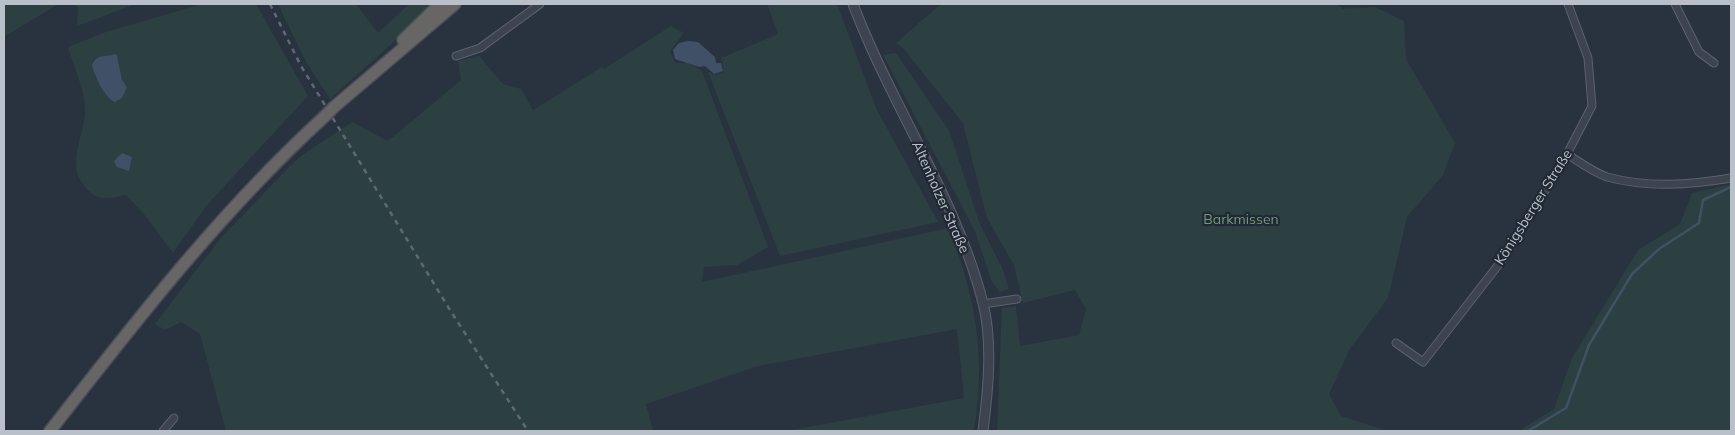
<svg xmlns="http://www.w3.org/2000/svg" width="1735" height="435" font-family="Mulish,sans-serif">
<style>
.green{fill:#2c4041;fill-rule:evenodd}
.water{fill:#405066}
.lines{fill:none;stroke-linecap:round;stroke-linejoin:round}
.stream{stroke:#405066;stroke-width:2.5}
.minor-casing{stroke:#5a626c;stroke-width:9}
.tertiary-casing{stroke:#5a626c;stroke-width:11}
.trunk-casing{stroke:#474f59;stroke-width:14}
.minor{stroke:#3d444f;stroke-width:7}
.tertiary{stroke:#3d444f;stroke-width:9}
.trunk{stroke:#686664;stroke-width:11}
.rail{stroke:#5f6875;stroke-width:2.5;stroke-dasharray:5 5;stroke-linecap:butt}
.trunk-bridge-casing{stroke:#474f59;stroke-width:14;stroke-linecap:butt}
.trunk-bridge{stroke:#686664;stroke-width:11}
.labels{text-anchor:middle;stroke-width:4.5;stroke-linejoin:round;paint-order:stroke}
.street-label{font-size:14px;fill:#b9c0c9;stroke:#212934}
.park-label{font-size:14px;fill:#73987b;stroke:#212934}
</style>
<rect width="100%" height="100%" fill="#29323f"/>
<g class="green">
<polygon points="4,4 58,4 4,37"/>
<polygon points="74,4 136,4 77,26 78,8"/>
<path d="M202,4H256L308,96L207,205L173,253L143,213L126,195C109,199 97,202 85,187C66,164 83,139 85,114C87,95 73,65 68,47L106,32ZM114,54L117,55L122,80L127,87L105,90L94,75L109,56Z"/>
<polygon points="278,4 356,4 378,33 409,4 433,4 388,47 330,99 306,62"/>
<polygon points="767,4 837,4 876,108 938,222 780,256 708,72 715,75 724,73 721,58 778,34"/>
<polygon points="941,4 1337,4 1343,9 1375,7 1404,21 1406,59 1455,143 1443,175 1407,217 1388,298 1350,349 1329,394 1341,416 1388,431 997,431 1002,308 1016,306 1020,346 1079,335 1086,309 1075,290 1023,303 1014,265 987,218 963,123 903,48 896,43"/>
<path d="M671,26L684,33L670,51L675,63H688L702,71L768,247L737,265L704,267L702,282L949,228C976,300 986,354 974,431H787L964,398L957,329L758,366L646,404L653,431H226L200,334L181,322L165,330L155,324L220,239L290,166L302,155L352,122L388,141L461,80L458,61L479,56L503,84L521,89L533,110L602,67L604,69Z"/>
<polygon points="896,53 949,131 979,222 1003,270 1009,289 1000,292 992,282 975,231 883,55"/>
<polygon points="1731,184 1731,431 1519,431 1554,409 1572,358 1638,250 1680,224 1692,193"/>
</g>
<g class="water">
<polygon points="688,41 698,42 715,57 716,63 721,63 723,71 714,74 705,66 699,67 675,59 673,50 679,43"/>
<path d="M114,54L117,55L122,80L127,87L122,98L115,102C104,97 95,77 92,65C98,53 104,58 114,54Z"/>
<polygon points="122,153 132,157 129,171 117,167 114,161"/>
</g>
<g class="lines">
<polyline class="stream" points="1528,431 1566,408 1589,345 1632,274 1659,249 1699,223 1703,200 1731,187"/>
<g class="minor-casing">
<g id="minor">
<polyline points="1675,4 1699,52 1714,63"/>
<polyline points="456,56 480,48 540,4"/>
<path d="M1567,154C1579,162 1593,172 1607,177C1648,188 1690,185 1731,178"/>
<polyline points="983,304 1017,299"/>
<polyline points="1396,343 1423,362 1506,255 1567,154 1592,106 1588,58 1568,4"/>
<polyline points="163,431 174,418"/>
</g>
</g>
<g class="tertiary-casing">
<path id="tertiary" d="M853,4C891,105 956,197 983,303C993,343 988,391 983,431"/>
</g>
<g class="trunk-casing">
<g id="trunk">
<polyline points="403,40 440,4"/>
<polyline points="334,107 455,4"/>
<path d="M50,431C135,322 221,211 324,117"/>
</g>
</g>
<use href="#minor" class="minor"/>
<use href="#tertiary" class="tertiary"/>
<use href="#trunk" class="trunk"/>
<polyline class="rail" points="270,4 301,66 450,310 528,431"/>
<g class="trunk-bridge-casing">
<polyline id="trunk-bridge" points="324,117 334,107"/>
</g>
<use href="#trunk-bridge" class="trunk-bridge"/>
</g>
<g class="labels">
<g class="street-label">
<text transform="translate(941 197) rotate(66)" y="5">Altenholzer Straße</text>
<text transform="translate(1533 207) rotate(-58)" y="5">Königsberger Straße</text>
</g>
<g class="park-label">
<text x="1241" y="224">Barkmissen</text>
</g>
</g>
<rect width="1735" height="435" fill="none" stroke="#b9c0c9" stroke-width="10"/>
</svg>
